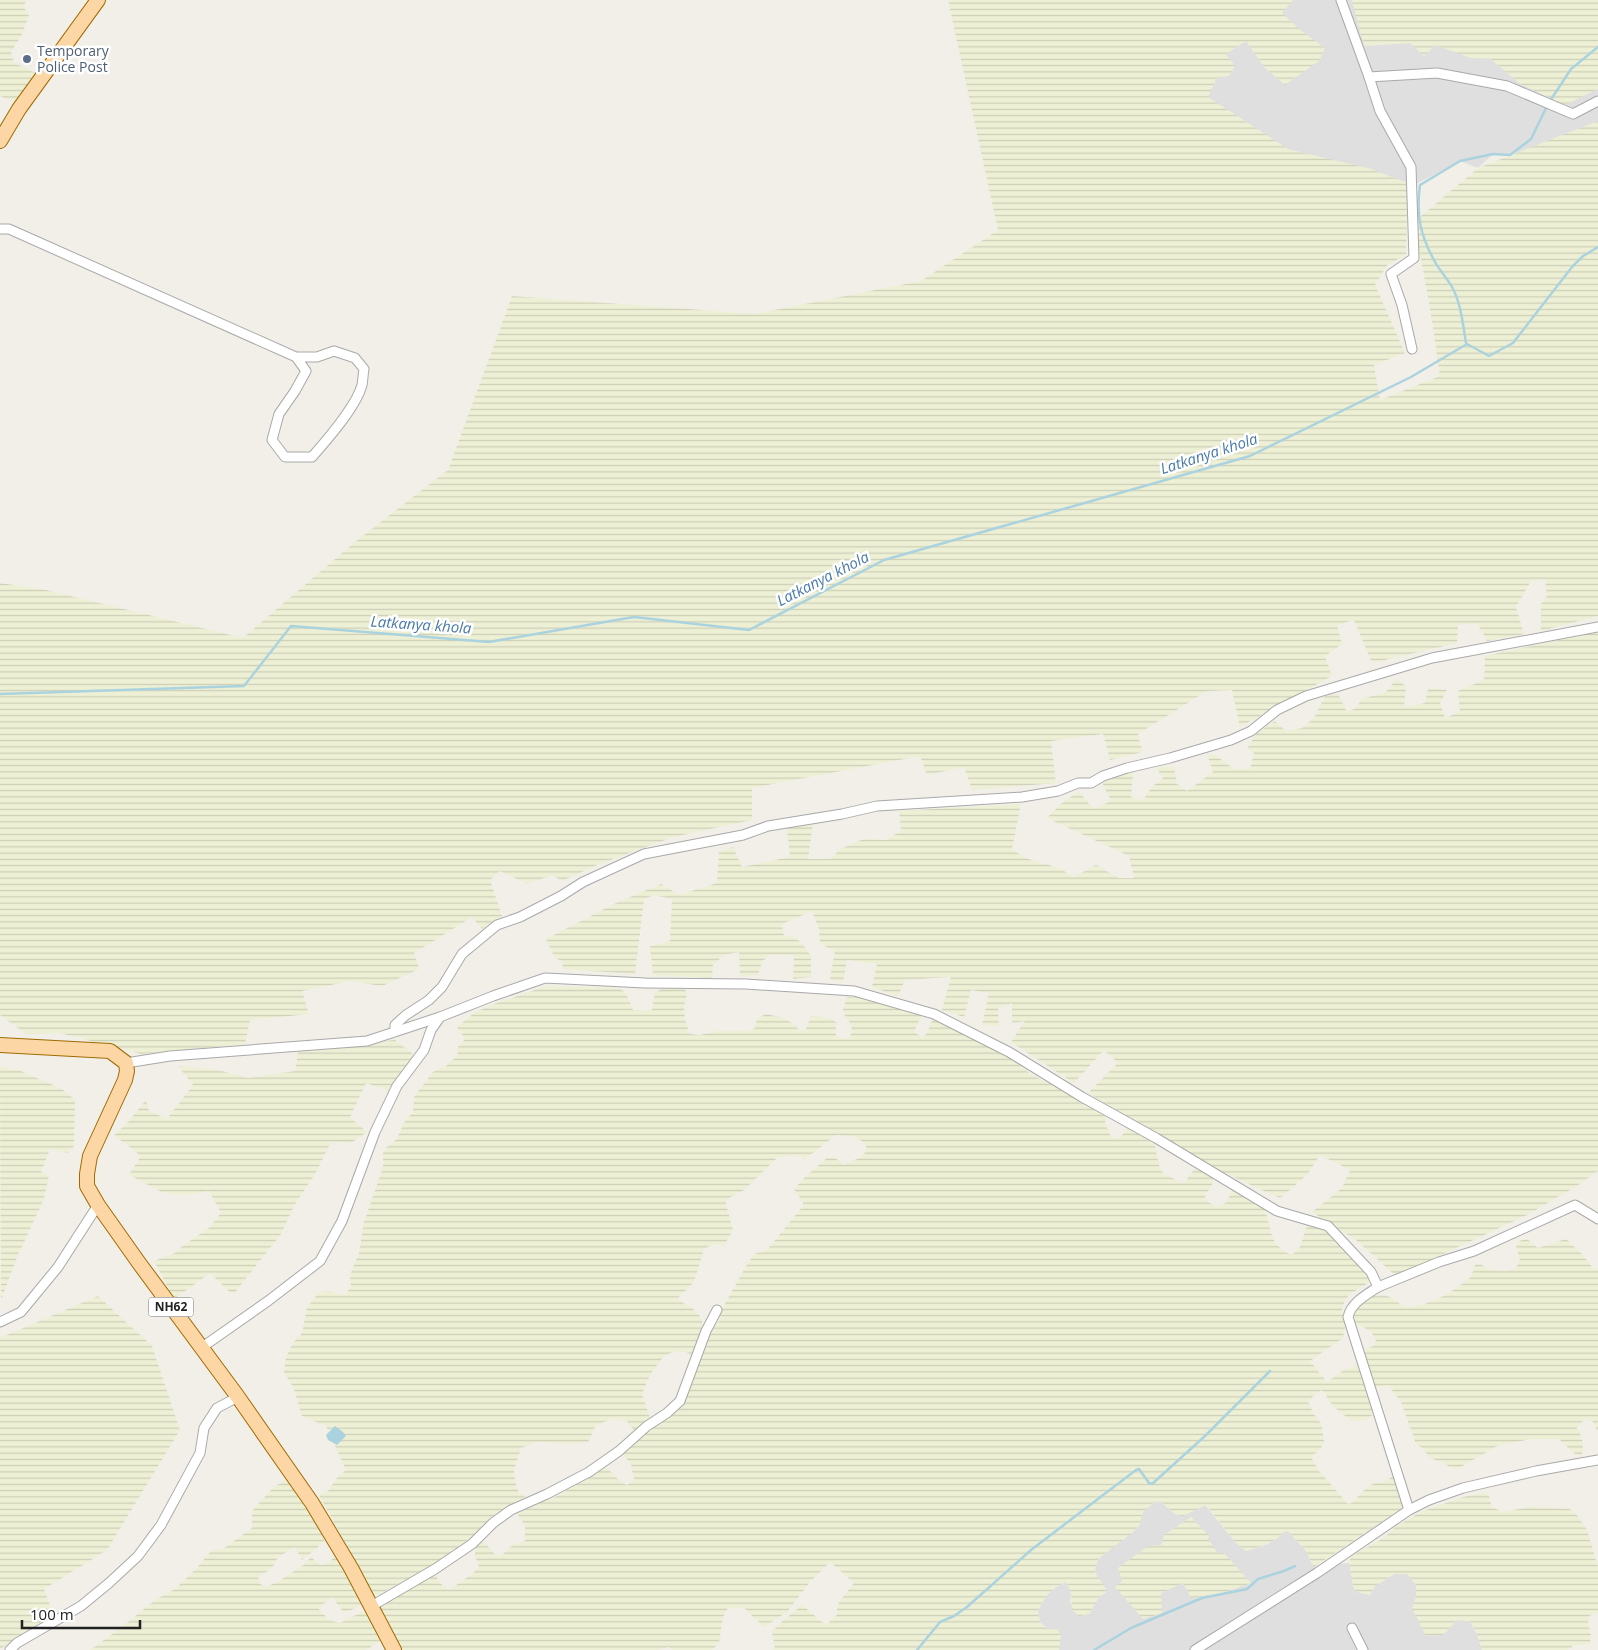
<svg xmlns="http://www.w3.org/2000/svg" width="1598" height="1650" font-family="'Open Sans',sans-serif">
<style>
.residential{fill:#e0dfdf}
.farmland{fill:url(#farmland-rules)}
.water{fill:#aad3df}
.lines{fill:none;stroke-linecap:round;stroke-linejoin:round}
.stream{stroke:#aad3df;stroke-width:2.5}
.street-casing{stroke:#a9a9a9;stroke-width:11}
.primary-casing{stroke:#a06b00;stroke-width:16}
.street{stroke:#fff;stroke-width:9}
.primary{stroke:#fcd6a4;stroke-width:14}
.service-dot{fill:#5c6f8a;stroke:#fff;stroke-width:2}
.labels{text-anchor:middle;stroke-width:5;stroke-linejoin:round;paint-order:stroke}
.shield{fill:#fff;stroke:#646464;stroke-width:1}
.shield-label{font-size:12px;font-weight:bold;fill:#222}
.service-label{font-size:14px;fill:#4e5e75;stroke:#fff;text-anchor:start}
.water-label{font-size:15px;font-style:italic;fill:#4a7aab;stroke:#fff}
</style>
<defs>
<pattern id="farmland-rules" width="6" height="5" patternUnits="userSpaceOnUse" patternTransform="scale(1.25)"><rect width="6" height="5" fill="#eef0d5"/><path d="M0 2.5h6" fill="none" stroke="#ccceb7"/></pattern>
</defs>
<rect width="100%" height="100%" fill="#f2efe9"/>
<g class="residential">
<polygon points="1125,0 1438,0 1598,45 1598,127 1510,155 1493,154 1478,168 1460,161 1401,192 1190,124"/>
<polygon points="1156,1501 1161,1502 1176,1515 1182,1516 1205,1505 1236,1543 1246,1551 1268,1544 1279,1537 1284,1531 1288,1531 1306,1551 1313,1566 1349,1563 1354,1589 1375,1586 1394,1574 1407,1573 1416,1584 1416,1597 1443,1635 1457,1620 1470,1621 1477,1634 1482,1650 1059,1650 1053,1630 1049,1630 1040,1622 1038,1611 1040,1606 1048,1594 1056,1587 1065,1582 1068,1585 1071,1593 1070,1603 1089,1614 1099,1597 1095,1569 1098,1559 1139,1526 1142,1512"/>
</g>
<g class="farmland">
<polygon points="0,0 27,0 23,6 29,16 21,36 11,52 14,63 36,73 24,94 15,102 0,96"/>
<polygon points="948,0 1293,0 1282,13 1300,30 1325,48 1319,61 1285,85 1264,67 1246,41 1226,54 1235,66 1229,76 1217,77 1208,97 1288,149 1371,169 1408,183 1406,255 1388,264 1375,285 1405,353 1374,365 1380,400 1440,376 1430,308 1414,222 1478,168 1598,121 1598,616 1541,631 1541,604 1547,596 1545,579 1531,581 1516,607 1524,634 1487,641 1477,623 1458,625 1457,643 1372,663 1354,620 1337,625 1342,644 1325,656 1332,676 1240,727 1232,690 1207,691 1138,734 1142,752 1110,760 1103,734 1051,741 1056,783 972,790 964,767 927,775 920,756 752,788 752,820 673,837 597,865 562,881 552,875 527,884 500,871 490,880 502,916 482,929 472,917 414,953 419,969 382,986 350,981 302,991 309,1014 250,1020 245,1044 141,1054 60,1033 26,1034 0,1015 0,583 46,590 243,638 355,542 448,470 512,296 755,314 921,281 998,230"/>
<polygon points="1352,0 1598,0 1598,89 1565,105 1520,84 1491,59 1471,58 1435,45 1424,56 1410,43 1364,46"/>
<polygon points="1598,630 1598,1171 1580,1184 1527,1215 1396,1276 1356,1240 1312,1212 1342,1188 1350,1170 1320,1155 1307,1175 1280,1198 1216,1169 1088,1093 1118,1063 1104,1050 1074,1083 1011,1042 1025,1021 1012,1023 1012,1003 998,1008 999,1026 982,1025 989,993 971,990 964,1017 942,1010 951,977 905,980 898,996 872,987 877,964 847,960 843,982 830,979 835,951 820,944 819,929 812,911 782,924 784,936 794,937 802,943 811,956 811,977 793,979 794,955 769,955 762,962 758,975 740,976 739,952 724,955 713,965 712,978 653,975 650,946 670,941 672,899 654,895 644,899 635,974 563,969 562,961 555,958 546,939 614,904 661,884 679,895 717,883 719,852 733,847 742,867 790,857 787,828 813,823 808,859 831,859 840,849 864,839 886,840 901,831 899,811 1021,804 1012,849 1025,858 1059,868 1074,877 1096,865 1119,878 1134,878 1129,856 1047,818 1061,804 1079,791 1093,809 1111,801 1102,782 1113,775 1133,772 1131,797 1143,800 1152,787 1163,778 1156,767 1174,767 1177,784 1187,791 1213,772 1207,754 1215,755 1234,769 1250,769 1254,753 1247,749 1256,734 1275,721 1286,731 1302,728 1314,718 1325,696 1338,694 1347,712 1356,708 1362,699 1386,692 1396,679 1406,686 1404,707 1425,703 1428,688 1447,690 1440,703 1445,718 1460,712 1458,691 1484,680 1485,656 1568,638"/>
<polygon points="546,986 619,988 626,993 633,1010 648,1011 652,1010 653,1001 655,993 663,988 683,987 686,991 687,995 684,1006 685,1020 690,1034 699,1035 711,1033 714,1031 750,1031 755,1028 757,1019 766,1014 784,1018 795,1025 799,1030 805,1031 811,1016 822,1017 831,1019 837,1023 835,1033 838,1037 847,1039 850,1038 852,1025 845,1017 843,1009 847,997 861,997 922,1014 914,1032 922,1037 924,1037 928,1031 933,1016 1008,1056 1032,1075 1061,1089 1106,1117 1105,1123 1108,1130 1110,1135 1115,1138 1120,1138 1129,1126 1151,1140 1156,1148 1156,1152 1160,1169 1165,1175 1175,1179 1180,1183 1185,1182 1195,1168 1204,1170 1213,1177 1213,1183 1206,1194 1205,1199 1208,1202 1217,1207 1220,1206 1227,1202 1233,1188 1265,1209 1272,1236 1275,1243 1285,1252 1292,1255 1300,1247 1308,1223 1325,1229 1355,1258 1371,1279 1368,1283 1350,1294 1344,1302 1342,1310 1345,1327 1343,1338 1310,1361 1327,1382 1344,1370 1357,1366 1360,1370 1374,1413 1368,1419 1359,1421 1350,1420 1333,1406 1323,1391 1321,1390 1308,1401 1313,1413 1321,1423 1324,1441 1321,1449 1311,1457 1319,1471 1348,1504 1353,1502 1362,1492 1374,1483 1386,1481 1393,1476 1396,1480 1404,1507 1317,1565 1313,1566 1306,1551 1288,1531 1284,1532 1279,1537 1268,1544 1246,1551 1236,1543 1206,1505 1183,1516 1176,1515 1161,1502 1156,1501 1143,1512 1139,1526 1133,1532 1098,1559 1095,1569 1096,1574 1106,1589 1106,1593 1099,1597 1089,1614 1079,1616 1072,1610 1071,1593 1068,1585 1065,1582 1056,1587 1048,1594 1040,1606 1038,1611 1040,1622 1049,1630 1056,1628 1061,1635 1059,1650 772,1650 775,1648 772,1632 778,1625 802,1605 826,1625 838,1614 837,1608 839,1602 854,1583 830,1562 810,1582 787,1612 764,1627 743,1607 728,1608 723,1617 719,1643 712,1650 673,1650 668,1647 659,1650 402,1650 379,1605 428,1576 435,1575 442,1585 449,1590 455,1586 473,1573 479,1567 475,1556 475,1547 482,1542 487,1545 496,1556 502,1555 513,1545 525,1541 525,1526 517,1513 559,1495 601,1469 606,1467 620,1481 627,1485 634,1480 631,1464 622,1453 652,1426 675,1412 685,1399 713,1328 719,1321 722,1309 749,1261 756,1253 766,1251 803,1206 803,1202 794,1189 806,1176 827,1158 834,1157 844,1165 861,1157 867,1150 865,1143 855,1137 836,1135 805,1159 794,1155 778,1157 744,1190 725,1200 733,1230 724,1246 714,1244 704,1249 694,1282 677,1299 693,1309 700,1316 703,1324 699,1339 691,1355 686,1352 675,1351 664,1356 651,1373 642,1394 650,1418 634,1431 627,1421 612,1419 596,1425 588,1442 573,1444 536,1442 521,1448 514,1470 515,1480 519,1494 526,1496 491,1517 478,1532 438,1562 378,1595 372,1592 319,1495 328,1491 336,1479 346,1470 326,1426 302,1416 294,1389 284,1372 286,1357 293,1343 302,1333 307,1308 319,1292 328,1291 345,1295 351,1287 350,1275 359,1253 364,1222 383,1167 383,1153 386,1148 396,1140 406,1119 413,1113 414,1097 433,1072 439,1068 445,1067 457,1056 458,1047 465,1039 457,1027 474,1013 494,1004"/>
<polygon points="395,1040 414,1055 390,1091 366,1083 350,1117 367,1132 351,1143 331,1142 315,1174 295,1204 281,1234 233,1295 210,1273 174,1299 154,1261 175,1253 181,1247 209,1228 221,1213 209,1191 186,1195 164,1193 129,1175 141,1156 114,1135 129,1121 146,1100 149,1111 167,1119 193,1085 178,1066 214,1069 248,1078 295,1071 298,1052"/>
<polygon points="0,1067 21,1071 62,1089 75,1100 74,1146 68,1153 50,1149 41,1172 49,1175 44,1199 18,1255 1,1300"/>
<polygon points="1527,1239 1538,1248 1566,1239 1582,1254 1592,1267 1598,1269 1598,1434 1594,1423 1592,1421 1585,1419 1576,1428 1579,1430 1582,1439 1583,1449 1582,1455 1576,1455 1559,1439 1531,1439 1499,1445 1459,1468 1453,1469 1442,1462 1430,1458 1422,1448 1416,1444 1401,1402 1388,1385 1373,1388 1362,1351 1373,1346 1376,1340 1371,1332 1353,1321 1354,1311 1360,1304 1374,1296 1384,1295 1390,1297 1403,1306 1409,1307 1422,1305 1444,1296 1458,1287 1471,1277 1475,1265 1480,1264 1488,1269 1505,1271 1515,1269 1520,1261 1516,1246 1519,1241"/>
<polygon points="98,1296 152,1346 180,1430 107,1550 44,1589 55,1619 0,1649 0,1338"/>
<polygon points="289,1477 327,1537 317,1548 302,1560 295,1547 278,1557 274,1565 268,1571 258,1576 260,1584 266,1587 277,1582 305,1564 311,1557 320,1565 329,1563 338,1552 363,1602 360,1606 344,1613 333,1598 331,1598 318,1608 329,1620 340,1623 364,1611 371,1616 373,1627 377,1630 380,1641 366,1650 90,1650 122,1627 155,1600 175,1589 195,1570 211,1551 224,1548 252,1528 252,1511 272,1489"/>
<polygon points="1488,1492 1492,1507 1503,1512 1530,1507 1570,1509 1578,1516 1587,1530 1598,1567 1598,1612 1589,1616 1588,1622 1591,1635 1590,1643 1582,1645 1574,1645 1568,1650 1482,1650 1477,1634 1470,1621 1457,1620 1443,1635 1426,1636 1412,1608 1416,1597 1416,1584 1407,1574 1394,1574 1375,1586 1370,1595 1357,1592 1354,1589 1349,1563 1351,1556 1384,1538 1396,1526 1423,1511 1463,1497"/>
<polygon points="1191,1517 1209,1536 1208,1539 1217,1552 1225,1554 1251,1583 1222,1593 1191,1598 1183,1583 1161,1593 1162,1613 1143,1619 1115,1587 1122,1581 1118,1568 1148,1546 1161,1545 1164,1535"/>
</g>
<polygon class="water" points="335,1426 343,1432 346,1436 337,1445 328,1440 326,1435"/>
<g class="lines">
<g class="stream">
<polyline points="1550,101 1571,69 1598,47"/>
<path d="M1466,343C1463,325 1461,303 1452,287C1447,278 1440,271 1435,262C1420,235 1416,215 1420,185L1460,161L1493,154L1510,155L1531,139L1547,106"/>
<polyline points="0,694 244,686 291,626 489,642 634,617 749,630 884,560 1250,456 1411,377 1467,344 1489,356 1513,343 1572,267 1583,256 1598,247"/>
<polyline points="917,1650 940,1622 954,1616 967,1607 1031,1550 1136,1470 1139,1469 1149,1483 1152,1484 1205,1436 1270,1371"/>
<polyline points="1094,1650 1131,1628 1202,1598 1247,1589 1258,1579 1284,1571 1295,1566"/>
</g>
<g class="street-casing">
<g id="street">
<polyline points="1341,0 1369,77 1380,111 1411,167 1414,258 1391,274 1402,305 1412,349"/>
<polyline points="1369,77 1437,73 1507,86 1573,114 1598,101"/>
<path d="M0,229H9L296,357H317L334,351L355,358L364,369C363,374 363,380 362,385C356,407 327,440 312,457H285L272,440L279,414L295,391L306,371L296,357"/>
<polyline points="395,1031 395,1025 406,1015 429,1000 442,987 462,954 497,925 520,917 561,896 583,882 644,854 743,835 768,826 842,814 877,806 1022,797 1058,791 1078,783 1091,783 1103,776 1127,768 1170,758 1231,740 1251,731 1277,710 1306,696 1432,658 1598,627"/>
<polyline points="126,1063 170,1056 367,1041 440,1017 493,996 545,978 645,983 746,984 854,991 934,1014 1009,1052 1082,1097 1156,1138 1277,1211 1328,1226 1371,1272 1378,1287 1439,1262 1474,1251 1575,1205 1598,1219"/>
<path d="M1378,1287C1366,1295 1351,1303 1348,1317L1409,1510"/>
<polyline points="0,1322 21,1312 58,1267 98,1205"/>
<polyline points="201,1348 268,1301 320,1261 342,1221 375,1132 397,1086 424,1050 431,1030 440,1017"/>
<polyline points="370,1607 435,1569 472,1544 493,1523 511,1510 547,1494 589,1472 619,1451 647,1426 667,1413 680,1401 706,1331 717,1310"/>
<polyline points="1352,1628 1363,1650"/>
<polyline points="10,1650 17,1643 81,1606 109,1583 138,1556 161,1525 200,1453 204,1428 217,1408 238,1397"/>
<polyline points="1195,1650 1317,1573 1409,1510 1429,1500 1463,1488 1536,1471 1598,1460"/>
</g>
</g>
<g class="primary-casing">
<g id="primary">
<polyline points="0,141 19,109 98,0"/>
<polyline points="0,1045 110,1051 126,1063 127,1071 125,1080 90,1156 87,1174 87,1186 98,1205 139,1263 238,1397 312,1503 351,1568 394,1650"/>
</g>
</g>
<use href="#street" class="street"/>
<use href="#primary" class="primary"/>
</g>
<circle class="service-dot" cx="27" cy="59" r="5"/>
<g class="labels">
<rect class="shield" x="148.5" y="1297.5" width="45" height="19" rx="4"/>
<g class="shield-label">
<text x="171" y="1311">NH62</text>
</g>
<g class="service-label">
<text x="37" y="56">Temporary<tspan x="37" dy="16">Police Post</tspan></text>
</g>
<g class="water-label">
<text transform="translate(1209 454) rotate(-18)" y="5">Latkanya khola</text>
<text transform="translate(823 579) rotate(-27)" y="5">Latkanya khola</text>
<text transform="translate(421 625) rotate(4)" y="5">Latkanya khola</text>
</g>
</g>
<path d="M22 1620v8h118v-8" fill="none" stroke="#222222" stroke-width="2.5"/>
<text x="30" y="1620" font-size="15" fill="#222222" stroke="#ffffff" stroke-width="4" paint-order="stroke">100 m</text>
</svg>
